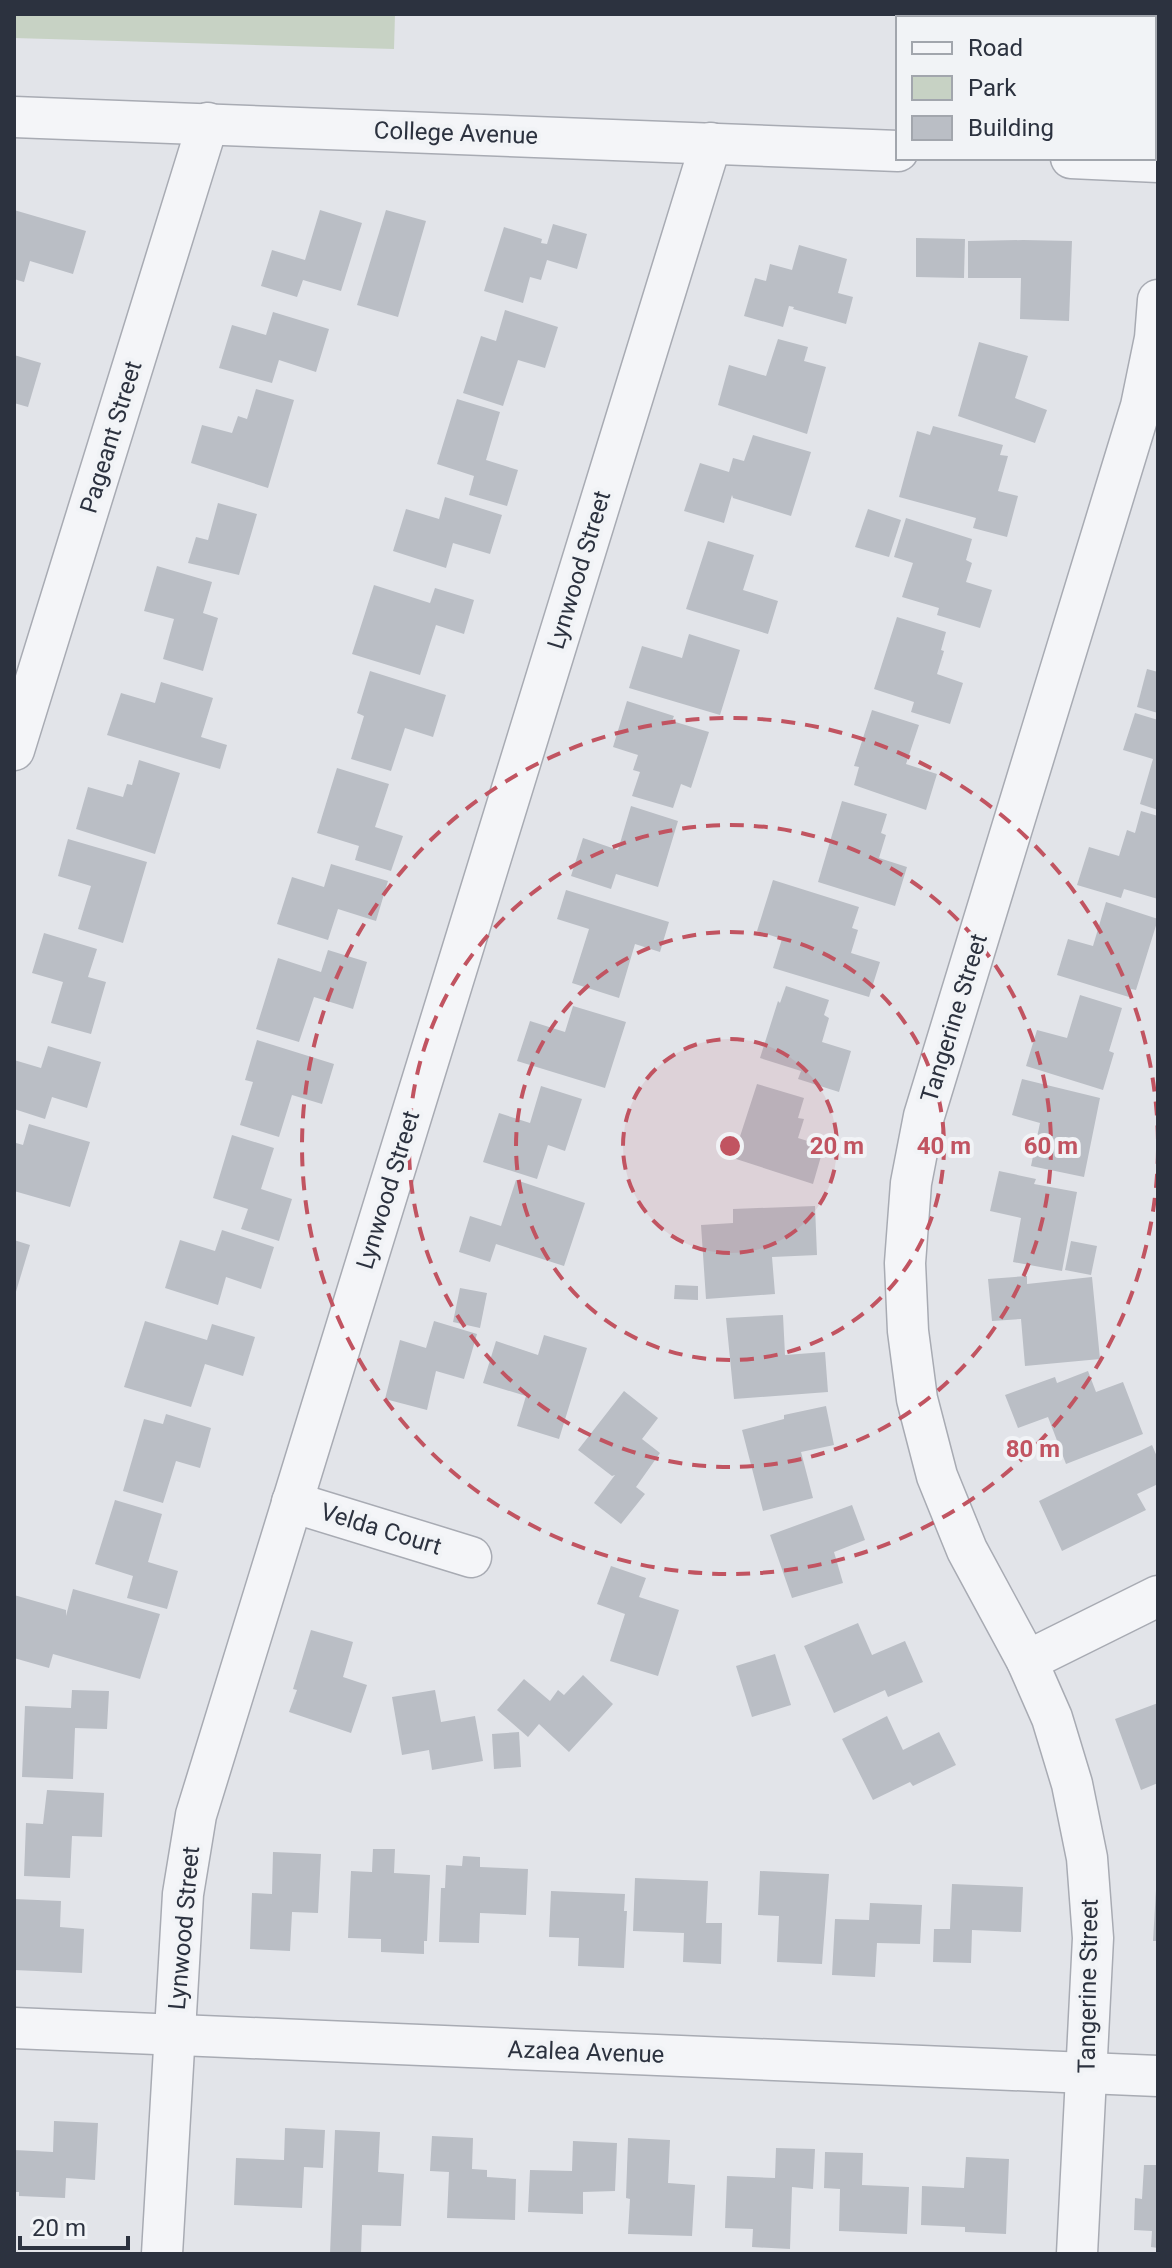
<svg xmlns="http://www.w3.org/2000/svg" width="1172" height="2268" font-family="Roboto,sans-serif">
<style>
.green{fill:#c7d2c4}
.building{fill:#babec5}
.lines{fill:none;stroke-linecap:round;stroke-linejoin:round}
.minor-casing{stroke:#a8abb3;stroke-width:43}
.minor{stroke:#f4f5f8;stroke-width:40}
.ring{fill:none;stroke:#c15461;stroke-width:4;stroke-dasharray:14 10}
.labels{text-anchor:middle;stroke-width:8;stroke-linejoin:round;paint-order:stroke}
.street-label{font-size:24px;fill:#2c323f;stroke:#f1f3f6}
.centre{fill:#c15461;stroke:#f1f3f6;stroke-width:4}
.ring-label{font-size:24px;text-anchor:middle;font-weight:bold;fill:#c15461;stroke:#f1f3f6;stroke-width:8;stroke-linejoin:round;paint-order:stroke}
</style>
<rect width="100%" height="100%" fill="#e2e4e9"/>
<polygon class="green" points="14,14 395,14 394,49 14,38"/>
<g class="building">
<polygon points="1047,14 1139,14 1146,15 1146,18 1047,18"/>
<polygon points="14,210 86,231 73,274 30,261 24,282 14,279"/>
<polygon points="320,210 362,223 341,291 303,280 297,297 261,286 272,250 305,260"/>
<polygon points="386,210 426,221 398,317 357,305"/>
<polygon points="553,224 587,234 577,269 547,260 541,280 530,277 523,303 484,291 504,227 542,239 541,243 547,244"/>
<polygon points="916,238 965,239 964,278 916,277"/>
<polygon points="1023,240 1072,241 1069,321 1020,319 1021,278 968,278 968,241"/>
<polygon points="799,245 847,259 838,293 853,297 846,324 793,309 794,307 789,306 783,327 744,316 755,278 766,281 770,264 792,270"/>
<polygon points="505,310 558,327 545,368 518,360 503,406 463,393 481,336 496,341"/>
<polygon points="273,312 329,329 316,372 279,360 272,383 219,368 232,325 266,335"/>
<polygon points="778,339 808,347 804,361 826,367 807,434 718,405 729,365 766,376"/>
<polygon points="979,342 1028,356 1015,398 1047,410 1035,443 958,416"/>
<polygon points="14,355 41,363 28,407 14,403"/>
<polygon points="256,389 294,400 268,488 191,463 202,425 232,433 238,416 247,419"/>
<polygon points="457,399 500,412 486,460 518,470 507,506 469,495 474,476 437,464"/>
<polygon points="933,426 1003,445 1000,455 1008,456 998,491 1018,496 1007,537 973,528 976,518 899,497 917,431 930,435"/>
<polygon points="753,435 811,452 791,516 733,498 732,495 724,523 684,511 700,463 729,472 733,458 744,461"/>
<polygon points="445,497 502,515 490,554 453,543 446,568 393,551 406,509 439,519"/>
<polygon points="218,503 257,514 239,575 188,563 196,537 208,540"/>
<polygon points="868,509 901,520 889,557 855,547"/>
<polygon points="906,518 972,539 966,560 972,563 966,582 992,590 980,628 937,615 939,608 902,597 913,563 894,557"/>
<polygon points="708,541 754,555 743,590 778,601 768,634 686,609"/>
<polygon points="157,566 212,582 203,613 218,618 203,671 163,659 174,619 144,611"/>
<polygon points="374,585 430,603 435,588 474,600 464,634 436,625 420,675 352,654"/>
<polygon points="897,617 946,632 941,650 944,651 937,674 963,683 950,724 911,712 914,702 874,689"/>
<polygon points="689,634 740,650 720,715 629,688 642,646 682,658"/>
<polygon points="1147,669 1158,672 1158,713 1137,707"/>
<polygon points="370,671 446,695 433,737 405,728 391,771 351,759 364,716 357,713"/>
<polygon points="161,682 213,698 201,737 227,745 220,769 107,735 121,693 155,703"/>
<polygon points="627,701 674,716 672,721 709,732 691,788 681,784 673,808 632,796 640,772 633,770 638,755 613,747"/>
<polygon points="872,710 919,725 906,764 937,774 926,810 854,785 859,767 854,766"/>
<polygon points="1135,713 1158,720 1158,810 1140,804 1153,759 1123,750"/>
<polygon points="139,760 180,773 155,854 76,829 88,787 123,797 127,784 132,785"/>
<polygon points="337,768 389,784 375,827 403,836 391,871 355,860 359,846 317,833"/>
<polygon points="842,801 887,814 881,833 886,835 879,858 907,867 895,906 818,882"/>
<polygon points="631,806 678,821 658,887 616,874 611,889 571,876 583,838 618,850"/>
<polygon points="1141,811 1158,816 1158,899 1124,889 1121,898 1077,885 1089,847 1119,856 1127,830 1135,833"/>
<polygon points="68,839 147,862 123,943 78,929 91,886 58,876"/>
<polygon points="331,864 388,881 376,921 338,909 328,940 277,924 292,877 324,887"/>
<polygon points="773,880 859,907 852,928 858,930 851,953 880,962 869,997 773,968 782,939 757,931"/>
<polygon points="566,890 669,922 660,952 635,944 619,998 572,983 589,929 557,919"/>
<polygon points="1106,902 1158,919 1136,990 1131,989 1129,997 1057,975 1068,939 1093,946"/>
<polygon points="44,933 97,949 88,977 106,982 91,1034 51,1023 63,982 32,973"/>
<polygon points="328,950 367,962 353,1009 314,997 299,1042 256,1029 278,958 321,972"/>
<polygon points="786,986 829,1000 824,1015 829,1018 822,1042 851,1051 839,1092 798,1079 801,1071 760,1058 778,1001 780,1003"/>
<polygon points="1080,995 1122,1008 1109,1051 1114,1053 1103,1090 1026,1066 1037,1030 1067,1038"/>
<polygon points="573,1006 626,1022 605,1088 517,1061 530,1021 565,1032"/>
<polygon points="257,1040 334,1064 322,1104 292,1095 279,1137 240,1125 253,1082 245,1080"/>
<polygon points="48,1046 101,1062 87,1108 52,1097 45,1119 14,1109 14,1060 41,1068"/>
<polygon points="1022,1079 1100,1098 1084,1177 1031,1166 1040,1123 1012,1115"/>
<polygon points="757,1084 804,1098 798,1118 804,1119 798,1138 824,1146 813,1184 733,1158"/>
<polygon points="541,1086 582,1099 565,1151 548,1145 537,1179 483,1162 499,1113 530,1123"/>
<polygon points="29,1124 90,1142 70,1207 14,1191 14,1149 16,1143 23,1145"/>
<polygon points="232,1135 274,1148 261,1189 292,1199 279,1241 241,1229 248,1209 213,1198"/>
<polygon points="999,1171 1036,1179 1034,1184 1077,1192 1062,1271 1013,1262 1021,1218 990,1211"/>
<polygon points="516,1180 585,1203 564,1266 496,1244 490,1262 459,1252 470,1216 501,1226"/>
<polygon points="815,1206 817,1255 772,1257 775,1294 706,1299 701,1225 733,1223 733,1209"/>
<polygon points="222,1230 274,1247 261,1289 226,1277 218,1305 165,1288 180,1240 215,1251"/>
<polygon points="14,1240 30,1245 15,1295 14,1295"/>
<polygon points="1071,1241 1097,1246 1091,1275 1065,1270"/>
<polygon points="1027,1276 1027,1284 1092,1277 1100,1359 1025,1366 1021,1319 992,1321 988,1279"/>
<polygon points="675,1285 698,1286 698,1300 674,1299"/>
<polygon points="460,1288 487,1293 480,1328 453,1322"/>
<polygon points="783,1315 785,1355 825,1352 828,1392 734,1399 726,1318"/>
<polygon points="145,1321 207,1340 212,1324 255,1337 243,1376 205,1364 191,1407 124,1387"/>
<polygon points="434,1321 477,1334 464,1379 436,1371 427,1410 385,1399 400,1340 426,1348"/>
<polygon points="544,1335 587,1348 559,1439 517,1426 526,1396 483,1383 496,1341 538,1355"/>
<polygon points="1088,1371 1096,1392 1123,1382 1143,1434 1066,1464 1048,1417 1018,1428 1005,1395 1055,1377 1057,1383"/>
<polygon points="624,1391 658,1418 642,1439 660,1453 636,1487 645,1494 621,1524 594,1503 615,1475 612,1476 578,1450"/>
<polygon points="826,1406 834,1445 801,1452 813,1498 763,1511 742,1430 784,1419 784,1415"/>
<polygon points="166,1414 211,1428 200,1468 176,1461 163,1503 123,1491 144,1419 163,1424"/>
<polygon points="1152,1445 1158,1459 1158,1484 1137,1494 1146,1510 1062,1551 1039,1501"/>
<polygon points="115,1500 162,1514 148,1562 178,1571 167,1609 127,1598 133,1576 95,1564"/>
<polygon points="852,1505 865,1540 834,1552 843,1583 792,1598 770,1535"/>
<polygon points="611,1566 646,1578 639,1597 679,1610 658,1676 610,1661 625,1614 597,1604"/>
<polygon points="73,1589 160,1614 140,1679 53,1654 49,1668 14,1658 14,1595 66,1610 66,1616"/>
<polygon points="858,1623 872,1655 905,1641 923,1682 888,1697 885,1690 834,1713 804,1646"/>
<polygon points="311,1630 353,1642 343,1677 367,1685 351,1733 289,1712 297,1690 293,1689"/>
<polygon points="775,1654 791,1705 752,1717 736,1666"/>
<polygon points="583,1675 613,1704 569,1752 539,1724 528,1737 497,1710 524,1679 550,1701 558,1690 564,1695"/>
<polygon points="72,1690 109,1691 107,1729 75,1728 73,1779 22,1777 25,1706 71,1708"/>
<polygon points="435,1690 441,1722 475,1716 483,1761 432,1770 429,1750 402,1755 392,1697"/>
<polygon points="1158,1703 1158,1783 1141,1790 1115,1719"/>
<polygon points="887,1716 903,1750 939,1732 956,1765 913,1786 910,1782 873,1800 842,1739"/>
<polygon points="519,1732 521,1767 494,1769 492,1734"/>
<polygon points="47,1790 104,1793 102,1837 72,1836 70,1878 24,1876 26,1823 43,1824"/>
<polygon points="373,1849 395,1849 394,1873 430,1875 427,1941 424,1941 424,1954 381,1952 381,1939 348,1938 351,1871 372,1872"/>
<polygon points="273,1852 321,1854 318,1913 292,1912 290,1951 250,1949 252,1893 272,1894"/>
<polygon points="463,1856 480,1857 480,1867 528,1869 526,1915 480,1913 479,1943 439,1942 441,1888 445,1888 446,1865 462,1866"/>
<polygon points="760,1871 829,1874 822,1964 777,1962 779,1916 758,1915"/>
<polygon points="635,1878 708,1881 706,1923 722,1923 721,1964 683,1962 684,1933 633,1931"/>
<polygon points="952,1884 1023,1887 1021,1932 972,1930 971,1963 933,1962 934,1929 950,1929"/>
<polygon points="1156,1890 1158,1890 1158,1941 1153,1941"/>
<polygon points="551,1891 625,1894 624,1911 627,1911 624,1968 578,1966 579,1938 549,1937"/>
<polygon points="14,1899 61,1901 60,1927 84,1929 82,1973 14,1970"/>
<polygon points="870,1903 922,1905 920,1944 877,1943 875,1977 832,1975 835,1919 869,1920"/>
<polygon points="54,2121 98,2123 95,2180 66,2178 65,2198 19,2196 19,2192 14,2192 14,2150 53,2152"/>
<polygon points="285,2128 325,2130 323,2168 304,2167 302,2208 234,2205 236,2158 284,2160"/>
<polygon points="335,2130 380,2132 378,2172 404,2174 401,2226 362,2225 361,2254 330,2254"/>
<polygon points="432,2136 473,2138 472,2169 487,2170 487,2177 516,2179 515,2220 447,2218 449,2172 430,2171"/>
<polygon points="628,2138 670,2140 668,2183 695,2185 692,2236 628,2234 630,2199 626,2198"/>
<polygon points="573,2141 617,2143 615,2191 583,2192 583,2214 528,2212 530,2170 572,2171"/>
<polygon points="776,2148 815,2149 813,2189 792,2187 790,2249 752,2247 753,2229 725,2228 727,2176 775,2178"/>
<polygon points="825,2152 863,2153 862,2185 909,2187 907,2234 839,2231 840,2189 824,2188"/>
<polygon points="966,2157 1009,2159 1006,2234 965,2232 965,2227 921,2225 922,2186 964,2188"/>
<polygon points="1144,2165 1158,2165 1158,2248 1151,2247 1152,2231 1134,2230 1135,2198 1142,2199"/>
</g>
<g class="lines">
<g class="minor-casing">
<g id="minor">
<polyline points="14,117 898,151"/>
<polyline points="1071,158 1158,162"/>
<polyline points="14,750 208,123"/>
<polyline points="292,1502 471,1557"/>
<polyline points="1027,1661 1158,1596"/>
<polyline points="14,2028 1158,2076"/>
<polyline points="162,2254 183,1894 196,1815 711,143"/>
<polyline points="1077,2254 1093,1938 1087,1858 1072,1784 1052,1718 1027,1661 967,1550 937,1476 917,1399 908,1331 905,1263 911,1183 924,1116 1141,406 1155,338 1158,300"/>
</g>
</g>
<use href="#minor" class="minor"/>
</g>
<circle cx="730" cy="1146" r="107" fill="#c15461" fill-opacity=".12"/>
<g class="ring">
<circle cx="730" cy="1146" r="107"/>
<circle cx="730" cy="1146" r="214"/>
<circle cx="730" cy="1146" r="321"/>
<path d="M1158 1150A428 428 0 1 1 1158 1142"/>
</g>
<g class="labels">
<g class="street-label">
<text transform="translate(456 133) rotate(2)" y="8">College Avenue</text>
<text transform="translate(111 437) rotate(-73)" y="8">Pageant Street</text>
<text transform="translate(579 570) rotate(-73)" y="8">Lynwood Street</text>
<text transform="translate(954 1018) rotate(-73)" y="8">Tangerine Street</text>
<text transform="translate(388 1190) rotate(-73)" y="8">Lynwood Street</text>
<text transform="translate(381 1529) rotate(17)" y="8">Velda Court</text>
<text transform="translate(184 1928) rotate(-85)" y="8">Lynwood Street</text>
<text transform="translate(1088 1986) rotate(-89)" y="8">Tangerine Street</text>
<text transform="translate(586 2052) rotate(2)" y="8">Azalea Avenue</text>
</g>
</g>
<circle cx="730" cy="1146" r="12" class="centre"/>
<g class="ring-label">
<text x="837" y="1154">20 m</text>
<text x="944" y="1154">40 m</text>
<text x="1051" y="1154">60 m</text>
<text x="1033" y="1457">80 m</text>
</g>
<rect width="1172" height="2268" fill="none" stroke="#2c323f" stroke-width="32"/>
<rect x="896" y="16" width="260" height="144" fill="#f1f3f6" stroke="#a2a6ad" stroke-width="2"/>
<rect x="912" y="42" width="40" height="12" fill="#f4f5f8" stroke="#a2a6ad" stroke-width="2"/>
<text x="968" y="56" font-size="24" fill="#2c323f">Road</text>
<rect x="912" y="76" width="40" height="24" fill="#c7d2c4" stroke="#a2a6ad" stroke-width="2"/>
<text x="968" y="96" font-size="24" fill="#2c323f">Park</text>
<rect x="912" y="116" width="40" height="24" fill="#babec5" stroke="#a2a6ad" stroke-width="2"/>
<text x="968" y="136" font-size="24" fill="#2c323f">Building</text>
<path d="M20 2236v12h108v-12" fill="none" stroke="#2c323f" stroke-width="4"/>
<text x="32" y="2236" font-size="24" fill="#2c323f" stroke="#f1f3f6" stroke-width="6" paint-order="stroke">20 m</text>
</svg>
